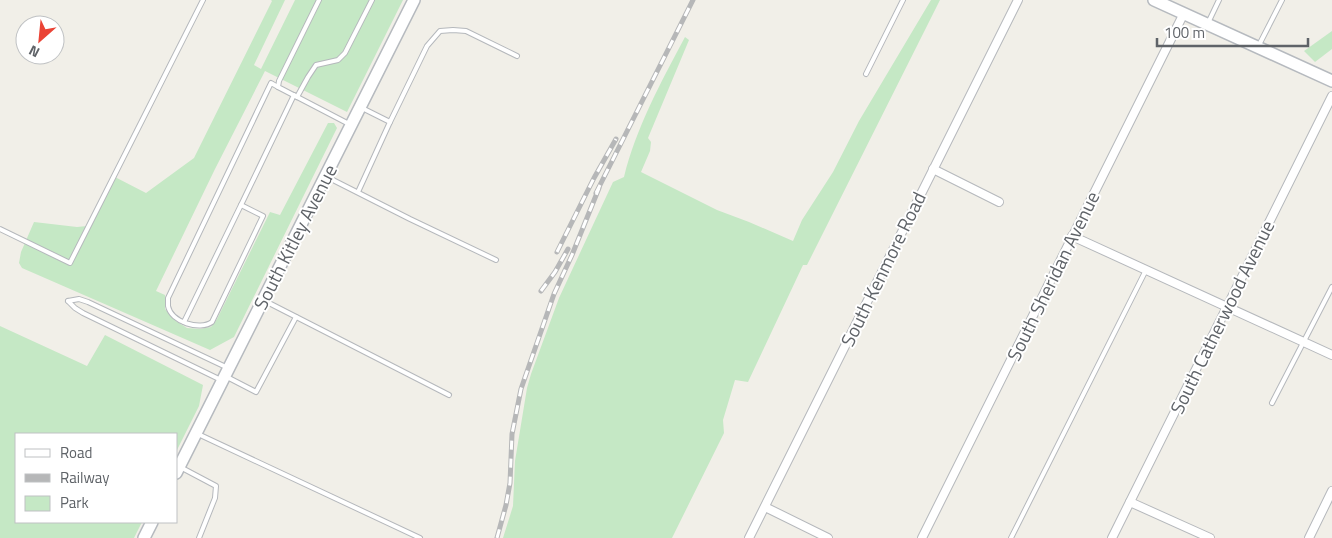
<svg xmlns="http://www.w3.org/2000/svg" width="1332" height="538" font-family="'Titillium Web',sans-serif">
<style>
.green{fill:#c5e8c5}
.lines{fill:none;stroke-linecap:round;stroke-linejoin:round}
.lane-casing{stroke:#b5b8bc;stroke-width:6}
.street-casing{stroke:#b5b8bc;stroke-width:10}
.secondary-casing{stroke:#b6babf;stroke-width:14}
.lane{stroke:#fff;stroke-width:4}
.street{stroke:#fff;stroke-width:8}
.secondary{stroke:#fff;stroke-width:11}
.rail-casing{stroke:#b6b7b8;stroke-width:5}
.rail{stroke:#fff;stroke-width:3;stroke-dasharray:9;stroke-linecap:butt}
.labels{text-anchor:middle;stroke-width:4;stroke-linejoin:round;paint-order:stroke}
.street-label{font-size:19px;fill:#5f6368;stroke:#fff}
</style>
<rect width="100%" height="100%" fill="#f1efe8"/>
<g class="green">
<polygon points="271,0 285,0 254,65 261,69 295,0 403,0 347,112 265,71 215,169 156,291 165,295 165,309 176,321 187,328 200,329 211,327 217,319 270,212 280,215 328,123 334,123 337,128 234,337 210,350 22,268 19,263 21,252 34,222 77,227 87,226 113,176 146,193 194,158 272,1"/>
<path d="M931,0H940L807,265H803L748,382L735,380L723,420L724,433L672,538H503L513,506L515,461L527,388L531,374L559,298L613,182L624,177C636,128 661,82 685,37L689,40L648,138L651,142L650,151L641,172L717,210L749,222L793,241L802,220L833,172L859,121Z"/>
<polygon points="1332,31 1332,49 1315,62 1304,51"/>
<polygon points="0,326 87,366 105,335 203,385 199,406 176,452 176,434 16,434 16,522 142,522 134,538 0,538"/>
</g>
<g class="lines">
<g class="lane-casing">
<g id="lane">
<polyline points="319,0 279,81 278,87 349,124"/>
<polyline points="1208,23 1219,0"/>
<polyline points="1259,45 1282,0"/>
<polyline points="866,74 903,0"/>
<path d="M278,87L271,83L168,298C168,299 168,306 168,306C171,322 200,331 212,322L263,216L241,205L294,95"/>
<polyline points="297,97 308,77 316,65 338,60 345,53 372,0"/>
<polyline points="362,108 390,122 427,46 440,31 453,30 466,31 517,56"/>
<polyline points="327,177 410,219 496,260"/>
<polyline points="358,192 390,122"/>
<polyline points="0,229 70,263 203,0"/>
<polyline points="68,301 79,299 88,302 228,368"/>
<polyline points="68,301 75,308 83,313 221,380"/>
<polyline points="265,301 449,395"/>
<polyline points="184,322 241,205"/>
<polyline points="227,377 256,392 296,317"/>
<polyline points="1272,403 1332,287"/>
<polyline points="198,434 420,538"/>
<polyline points="182,468 216,486 215,498 199,538"/>
<polyline points="1011,538 1146,270"/>
</g>
</g>
<g class="street-casing">
<g id="street">
<polyline points="933,169 999,202"/>
<polyline points="1072,236 1332,355"/>
<polyline points="1130,502 1210,538"/>
<polyline points="765,507 828,538"/>
<polyline points="749,538 1018,0"/>
<polyline points="922,538 1184,13"/>
<polyline points="1112,538 1332,96"/>
<polyline points="1309,538 1332,491"/>
</g>
</g>
<g class="secondary-casing">
<g id="secondary">
<polyline points="1154,0 1332,81"/>
<polyline points="176,473 414,0"/>
<polyline points="144,538 152,522"/>
</g>
</g>
<use href="#lane" class="lane"/>
<use href="#street" class="street"/>
<use href="#secondary" class="secondary"/>
<g class="rail-casing">
<g id="rail">
<polyline points="596,193 693,0"/>
<polyline points="557,252 594,178 616,139"/>
<polyline points="541,291 555,272 568,249"/>
<polyline points="497,538 506,505 510,483 512,434 521,389 554,294 572,255 599,188"/>
</g>
</g>
<use href="#rail" class="rail"/>
</g>
<g class="labels">
<g class="street-label">
<text transform="translate(295 237) rotate(-63)" y="7">South Kitley Avenue</text>
<text transform="translate(883 269) rotate(-64)" y="7">South Kenmore Road</text>
<text transform="translate(1053 276) rotate(-64)" y="7">South Sheridan Avenue</text>
<text transform="translate(1222 317) rotate(-64)" y="7">South Catherwood Avenue</text>
</g>
</g>
<rect x="15" y="433" width="162" height="90" fill="#ffffff" stroke="#bfc1c3"/>
<rect x="25" y="449" width="25" height="8" fill="#ffffff" stroke="#bfc1c3"/>
<text x="60" y="458" font-size="15" fill="#5f6368">Road</text>
<rect x="25" y="474" width="25" height="8" fill="#b6b7b8" stroke="#bfc1c3"/>
<text x="60" y="483" font-size="15" fill="#5f6368">Railway</text>
<rect x="25" y="496" width="25" height="15" fill="#c5e8c5" stroke="#bfc1c3"/>
<text x="60" y="508" font-size="15" fill="#5f6368">Park</text>
<g transform="translate(40 40) rotate(207)"><circle r="24" fill="#ffffff" stroke="#bfc1c3"/>
<path d="M0-4L9 19L0 12L-9 19Z" fill="#ea4335"/>
<text y="-8" font-size="14" font-weight="bold" text-anchor="middle" fill="#5f6368">N</text>
</g>
<path d="M1157 38v8h151v-8" fill="none" stroke="#5f6368" stroke-width="2.5"/>
<text x="1164" y="38" font-size="15" fill="#5f6368" stroke="#ffffff" stroke-width="4" paint-order="stroke">100 m</text>
</svg>
